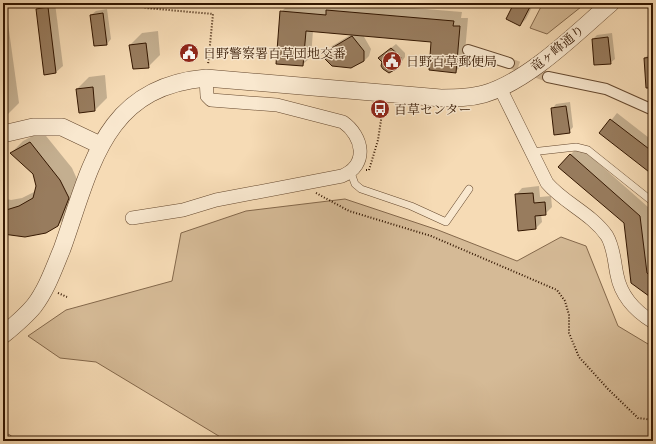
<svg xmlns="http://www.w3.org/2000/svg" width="656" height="444" font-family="Cardo,'Noto Serif JP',serif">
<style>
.green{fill:#d5ba96;stroke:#84684b}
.shadow{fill:#0003}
.building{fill:#987c5e;stroke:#331600}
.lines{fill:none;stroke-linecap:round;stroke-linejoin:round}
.pedestrian-tunnel{stroke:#cfb491;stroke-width:10;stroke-dasharray:10 5;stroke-linecap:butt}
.service-casing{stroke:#64472d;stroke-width:8}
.pedestrian-casing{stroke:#64472d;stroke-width:12}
.minor-casing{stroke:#64472d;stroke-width:14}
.tertiary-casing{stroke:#64472d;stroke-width:18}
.path{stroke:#331600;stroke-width:2;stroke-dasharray:1 2;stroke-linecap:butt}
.service{stroke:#f9e8cf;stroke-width:7}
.pedestrian{stroke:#f9e8cf;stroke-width:10}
.minor{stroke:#f9e8cf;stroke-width:13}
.tertiary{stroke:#f9e8cf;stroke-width:17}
.labels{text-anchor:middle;stroke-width:3;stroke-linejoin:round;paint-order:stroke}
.street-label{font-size:13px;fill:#331600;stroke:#f9e8cf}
.poi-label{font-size:13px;fill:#331600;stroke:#f9e8cf;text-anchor:start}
</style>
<rect width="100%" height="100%" fill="#f6dbb5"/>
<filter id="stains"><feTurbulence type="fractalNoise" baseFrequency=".005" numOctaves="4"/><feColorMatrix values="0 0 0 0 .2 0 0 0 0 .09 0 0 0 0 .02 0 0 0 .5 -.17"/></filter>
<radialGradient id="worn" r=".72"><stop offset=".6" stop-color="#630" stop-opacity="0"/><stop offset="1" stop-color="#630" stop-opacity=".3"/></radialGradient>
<g class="green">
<polygon points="543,3 586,3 547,34 530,28"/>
<polygon points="345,199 438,230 517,261 561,237 586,246 618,326 653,347 653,441 227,441 96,362 60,358 28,336 66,310 172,281 181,233 246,211"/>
</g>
<g class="shadow">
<polygon points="25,3 34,3 30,7"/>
<polygon points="43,3 55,3 63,66 56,72 45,74 37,9"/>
<polygon points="290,3 331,6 334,3 353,3 462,12 461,18 468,18 464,63 456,71 432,41 363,35 371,49 369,56 362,63 351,67 326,52 332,46 352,34 313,31 311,57 302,65 281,12"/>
<polygon points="515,3 534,3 526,19 520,25"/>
<polygon points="107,9 111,39 107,44 91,15 96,11"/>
<polygon points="7,16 19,103 7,115 3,115 3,17"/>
<polygon points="158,31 160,55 148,67 130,45 142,33"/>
<polygon points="612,33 615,59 610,63 593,39 597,35"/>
<polygon points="396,44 405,53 405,57 396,70 389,72 384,54"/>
<polygon points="193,46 196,56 194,58 184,47"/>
<polygon points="649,54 653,54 653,83 645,58"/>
<polygon points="105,75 107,98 95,110 80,112 77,89 89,77"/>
<polygon points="570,102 573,127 569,132 552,109 556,104"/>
<polygon points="617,113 653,141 653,174 601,133"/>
<polygon points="42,131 72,168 80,186 70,213 57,226 3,233 3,198 11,200 22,198 36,191 37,186 34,174 11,153 23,141"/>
<polygon points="579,146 648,207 653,245 653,298 625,222 570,155"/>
<polygon points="539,186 540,197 551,196 552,207 545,214 541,214 542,222 536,228 516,195 522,188"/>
</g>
<g class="building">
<polygon points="514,3 532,3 520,26 506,19"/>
<polygon points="48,7 56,73 44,75 36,9"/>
<polygon points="326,10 454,21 453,26 460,26 456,73 429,70 431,42 306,31 303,66 276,64 280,11 326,15"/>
<polygon points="103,13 107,45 94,46 90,15"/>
<polygon points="352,36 364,51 364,61 351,68 332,66 325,59 325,52"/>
<polygon points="608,37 611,64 594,65 592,39"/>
<polygon points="146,43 149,68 133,69 129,45"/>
<polygon points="191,45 194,59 186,60 183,47"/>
<polygon points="391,48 401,57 401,62 398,68 389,73 383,69 381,66 382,62 378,58"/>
<polygon points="653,57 653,88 646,88 644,58"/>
<polygon points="93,87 95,111 79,113 76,89"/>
<polygon points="566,106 570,133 554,135 551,108"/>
<polygon points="610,119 653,152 653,175 599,133"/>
<polygon points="30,142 60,180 69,198 58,226 46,233 25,237 3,234 3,211 19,206 33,198 36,186 33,174 10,153"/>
<polygon points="570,154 640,216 647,273 653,278 653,299 631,283 624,223 558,167"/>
<polygon points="533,193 534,203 545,202 546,215 535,216 536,229 518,231 515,194"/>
</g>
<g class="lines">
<polyline class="pedestrian-tunnel" points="509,63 548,77"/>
<g class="service-casing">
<g id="service">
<polyline points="531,152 576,147 588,150 653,202"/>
<polyline points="351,173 355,184 361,189 411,206 446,222 469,189"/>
</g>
</g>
<g class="pedestrian-casing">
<g id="pedestrian">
<polyline points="468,50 509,63"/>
<polyline points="548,77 606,89 653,110"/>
</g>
</g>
<g class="minor-casing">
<g id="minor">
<path d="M500,88L547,183C564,203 592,214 607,236C614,248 614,261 617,275C621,296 635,311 653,322"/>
<path d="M132,218L183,210L216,200L342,176C369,165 363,136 343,122L277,105L211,100L207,96L206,78"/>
<polyline points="3,439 7,441"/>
</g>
</g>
<g class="tertiary-casing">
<g id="tertiary">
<polyline points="3,134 33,127 62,127 100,145"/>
<path d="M3,335C14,326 25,317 34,306C47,289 54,268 62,249C91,168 103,87 206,78L441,98C456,98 470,98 484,94C529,81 576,33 611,3"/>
</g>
</g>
<g class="path">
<polyline points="137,3 146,8 213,14 208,65"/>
<polyline points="366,170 369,170 378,140 383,107"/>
<polyline points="316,193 349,211 431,236 557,290 565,301 569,315 569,333 579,357 608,389 638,418 653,420"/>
<polyline points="58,293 67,297"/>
</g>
<use href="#service" class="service"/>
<use href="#pedestrian" class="pedestrian"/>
<use href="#minor" class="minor"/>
<use href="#tertiary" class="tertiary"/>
</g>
<defs>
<g id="civic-disc" transform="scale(1)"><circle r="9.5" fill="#8f2418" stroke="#f9e8cf"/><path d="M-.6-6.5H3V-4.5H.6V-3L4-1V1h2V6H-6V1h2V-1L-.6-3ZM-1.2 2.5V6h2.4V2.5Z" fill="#fff"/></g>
<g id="bus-disc" transform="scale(1)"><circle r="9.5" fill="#8f2418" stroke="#f9e8cf"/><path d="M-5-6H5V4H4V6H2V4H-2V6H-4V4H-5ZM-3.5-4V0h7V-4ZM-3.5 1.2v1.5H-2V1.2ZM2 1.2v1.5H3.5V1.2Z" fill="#fff"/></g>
</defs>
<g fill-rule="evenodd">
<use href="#civic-disc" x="189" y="53"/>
<use href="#civic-disc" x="392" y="61"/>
<use href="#bus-disc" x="380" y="109"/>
</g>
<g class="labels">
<g class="street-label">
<text transform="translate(557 48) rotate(-39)" y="5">竜ヶ峰通り</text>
</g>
<g class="poi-label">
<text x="203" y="58">日野警察署百草団地交番</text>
<text x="406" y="66">日野百草郵便局</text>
<text x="394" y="114">百草センター</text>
</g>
</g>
<rect width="656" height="444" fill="none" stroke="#f6dbb5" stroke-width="16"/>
<rect x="4" y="4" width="648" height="436" fill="none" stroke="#331600" stroke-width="2"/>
<rect x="8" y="8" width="640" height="428" fill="none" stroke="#331600"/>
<rect width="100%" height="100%" filter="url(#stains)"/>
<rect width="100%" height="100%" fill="url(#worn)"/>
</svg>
